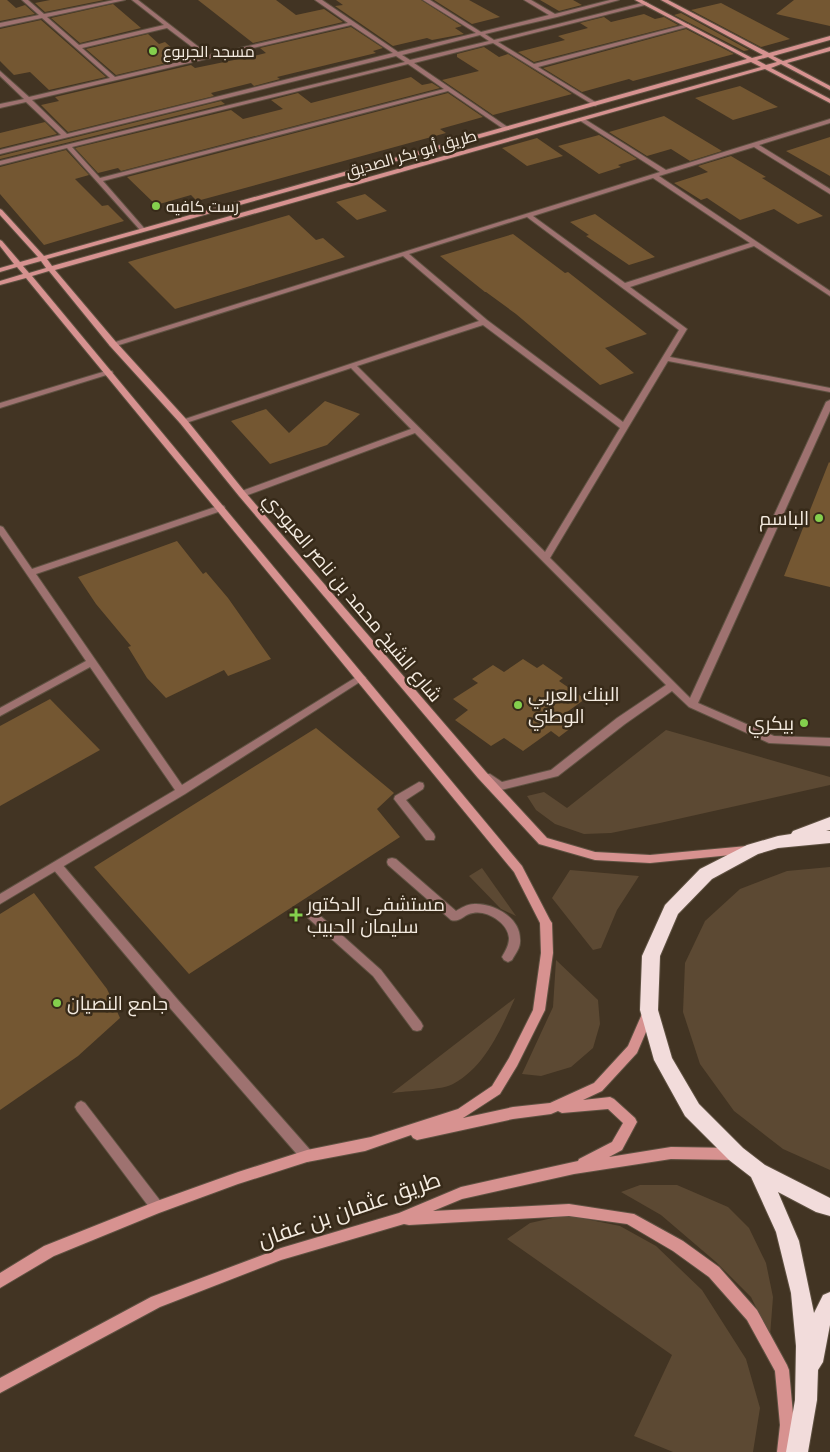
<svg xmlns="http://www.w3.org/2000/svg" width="830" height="1452" font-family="Figtree,Cairo,sans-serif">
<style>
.green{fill:#5c4933}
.building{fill:#745732}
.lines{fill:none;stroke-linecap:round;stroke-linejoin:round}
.lane-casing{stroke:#5e5141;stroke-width:2}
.street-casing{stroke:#5e5141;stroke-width:2}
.secondary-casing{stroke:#5e5141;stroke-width:2}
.highway-casing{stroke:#5e5141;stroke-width:2}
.lane{fill:#9e7270;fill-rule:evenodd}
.street{fill:#9e7270;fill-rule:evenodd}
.secondary{fill:#d79290;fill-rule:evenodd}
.highway{fill:#f2dcdb;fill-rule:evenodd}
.poi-dot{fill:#84cf4d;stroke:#372a19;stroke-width:2}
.labels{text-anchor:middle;stroke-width:5;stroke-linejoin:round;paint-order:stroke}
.far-poi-label{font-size:16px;fill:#f4ebe0;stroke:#372a19;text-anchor:start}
.far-street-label{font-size:16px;fill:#f4ebe0;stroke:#372a19}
.poi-label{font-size:19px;fill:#f4ebe0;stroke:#372a19;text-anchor:start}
.street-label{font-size:19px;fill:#f4ebe0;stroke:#372a19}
.near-street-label{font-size:22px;fill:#f4ebe0;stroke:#372a19}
</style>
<rect width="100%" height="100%" fill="#423423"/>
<g class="green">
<polygon points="666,730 830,777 830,785 660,823 611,833 584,834 555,824 536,810 527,796 544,792 567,808"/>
<polygon points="830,867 830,1170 783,1149 734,1111 700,1064 683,1012 685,963 705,921 740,889 787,871"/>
<polygon points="482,868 516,916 501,909 469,876"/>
<polygon points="570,870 639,876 617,910 601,948 593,950 552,898"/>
<polygon points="556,960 598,1000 600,1024 593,1048 571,1067 541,1076 522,1074 553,1007"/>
<path d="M515,998C501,1029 485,1067 453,1084C443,1090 406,1091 392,1093Z"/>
<polygon points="640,1185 677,1185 728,1207 749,1228 766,1263 773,1297 770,1336 751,1297 716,1262 661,1215 621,1192"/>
<polygon points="566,1215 620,1226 656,1246 702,1290 746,1359 760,1408 753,1452 673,1452 634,1436 672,1355 507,1239 530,1223"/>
</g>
<g class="building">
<polygon points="0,0 7,0 16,8 25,5 35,14 0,21"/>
<polygon points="50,0 104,0 45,12 35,3"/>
<polygon points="198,0 276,0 296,15 324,9 343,22 253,43"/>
<polygon points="336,0 421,0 462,26 455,28 464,34 432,40 427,38 393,46 335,6 343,5"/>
<polygon points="434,0 469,0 500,17 472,24"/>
<polygon points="540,0 573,0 582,5 559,11"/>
<polygon points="794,0 830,0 830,26 776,14"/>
<polygon points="721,3 790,39 761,47 691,10"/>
<polygon points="113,4 141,28 80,43 51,18"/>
<polygon points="681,13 749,50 744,51 674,15"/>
<polygon points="644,14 655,19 664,17 678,25 534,62 518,52 565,40 558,36 588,28 580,23 604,17 611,22"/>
<polygon points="41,20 106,77 49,90 30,72 14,75 0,61 0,29"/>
<polygon points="351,27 383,48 373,51 376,53 277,77 280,79 254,86 251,83 211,93 214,96 68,132 41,105 59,101 55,97 191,65 195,68 258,55 266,53 260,48"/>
<polygon points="686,29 734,54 633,81 629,79 582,92 543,68"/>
<polygon points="148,34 159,44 165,42 184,59 116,75 86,49"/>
<polygon points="484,47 499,57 508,54 572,94 493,115 442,80 479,71 457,57 457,54"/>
<polygon points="411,77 422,85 432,83 440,88 121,171 118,168 98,173 75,148 231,110 243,119 283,109 271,100 298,93 311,103"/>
<polygon points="740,86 778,107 733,120 695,98"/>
<polygon points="448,93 483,117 440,129 446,133 197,201 191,195 156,205 127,177"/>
<polygon points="221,101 225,104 0,159 0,156"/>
<polygon points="664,116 722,151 690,161 671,149 647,156 609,132"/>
<polygon points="45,122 57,134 0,148 0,133"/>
<polygon points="599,135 637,159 618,165 621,167 599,174 558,146"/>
<polygon points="830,137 830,176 786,151"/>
<polygon points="537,138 563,156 527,166 502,148"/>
<polygon points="66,150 89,175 75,179 102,206 108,205 124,221 44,245 0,194 0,167"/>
<polygon points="731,156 766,177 762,178 823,216 798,224 774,209 740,220 707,198 701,200 674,183 708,172 698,166"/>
<polygon points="365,194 387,211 357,220 336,202"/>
<polygon points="595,214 655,257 629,265 586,236 589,235 570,222"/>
<polygon points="289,215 316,240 323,238 345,257 175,309 128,262"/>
<polygon points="513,234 565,273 568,272 647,334 605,348 634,373 600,385 516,314 486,292 485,292 440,256"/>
<polygon points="325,401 360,414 327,445 270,464 231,421 266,409 289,433"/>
<polygon points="829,462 830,463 830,587 784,576"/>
<polygon points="177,541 203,574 206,572 228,598 271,659 228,676 224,670 166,698 147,678 128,647 131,646 96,604 78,577"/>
<polygon points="523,659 537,668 543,664 563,678 559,681 585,699 567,712 580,721 559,737 551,731 523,751 504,738 491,746 455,720 468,710 453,699 478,683 472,679 493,665 504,672"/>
<polygon points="50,699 100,750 0,806 0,726"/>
<polygon points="316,728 394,793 377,809 400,837 189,974 94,867"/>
<polygon points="34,893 107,989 120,1018 78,1056 0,1110 0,914"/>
</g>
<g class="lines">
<g class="lane-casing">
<g id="lane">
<polygon points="419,782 423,783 424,786 423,789 406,800 434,834 435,837 434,840 426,840 394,799 395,796"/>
<path d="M392,858L396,859L456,911C461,908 467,904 474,904C493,903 520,917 520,939C521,947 516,953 512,960L508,962L504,960L502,957C505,951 509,946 509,938C508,923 487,910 473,913C464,914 460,923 451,920L388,865L387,862L388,859Z"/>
<polygon points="57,862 61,863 178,1000 312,1152 313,1156 312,1160 307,1162 302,1160 170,1008 53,869 52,866 53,863"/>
<polygon points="312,910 316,912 381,970 421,1022 423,1026 421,1030 417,1031 413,1030 373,976 308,918 306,915 308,912"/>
<polygon points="81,1101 85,1103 162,1203 164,1207 162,1211 157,1213 152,1211 77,1111 75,1107 77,1103"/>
</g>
</g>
<g class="street-casing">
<g id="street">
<path d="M22,0H28L44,14L114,0H125L47,17L79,45L164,25L132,0H138L209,55L348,23L315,0H322L398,52L476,33L423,0H430L481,32L549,15L524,0H531L555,14L610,0H619L557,17L485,34L494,40L646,2L649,4L498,42L534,64L688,24L691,26L538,67L597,103V105L595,106L493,43L414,63L509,128V130H505L448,91L103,181L144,228V230H140L67,148L0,165V161L405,62L396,56L0,154V150L61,135L26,102L0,108V104L24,99L0,76V71L29,97L110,78L42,18L0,27V23L39,15ZM351,25L393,53L67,134L32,100ZM167,28L204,56L115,77L82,48ZM480,35L489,41L410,60L402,55ZM408,64L444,89L100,178L72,147Z"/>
<path d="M579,118H583L666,170L830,119V123L759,145L830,189V194L754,147L659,176L830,291V296L754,246L630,287L687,329L670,357L830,388V392L668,361L550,558L690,698L826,402L830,400V411L698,703L774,736L830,738V746L769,743L689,707L672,691L625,724L558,776L501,790L482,780L481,777L482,774H490L502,782L551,770L617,718L666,685L415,433L245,496H239V492L411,429L351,368L186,423H180L179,421L479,321L403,256L116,346H110L109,344L660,172L579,120ZM653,178L750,243L625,283L533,216ZM527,217L679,330L623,422L487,320L409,254ZM483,325L620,428L545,552L357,366Z"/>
<polygon points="106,371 112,371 113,373 0,408 0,403"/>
<polygon points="221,505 224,506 225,508 224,510 36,574 182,785 358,676 364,676 366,678 185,794 0,904 0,894 175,790 90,667 0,716 0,708 86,661 0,535 0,526 3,527 32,569"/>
</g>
</g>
<g class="secondary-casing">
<path id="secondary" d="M635,0H642L752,58L763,55L661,0H668L769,53L830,36V40L773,56L783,61L830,47V51L787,63L830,86V90L781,64L771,68L830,99V103L765,69L55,270L116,342L186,419L245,492L486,772L547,838L595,852L650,855L747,846L751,847L752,850L751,853L650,863L595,860L539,844L478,778L239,496L180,423L110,346L49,271L32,276L522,866L550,920L552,923L553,953L545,1010L517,1066L500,1094L463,1118L513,1107L550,1103L594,1083L628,1046L645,1007L649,1006L653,1007L655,1011L637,1053L602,1091L583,1100L610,1097L614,1099L635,1118L637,1122L622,1150L609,1157L671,1147L735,1148L740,1150L741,1154L740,1158L735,1160L671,1159L574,1174L462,1199L433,1211L569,1204L634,1214L683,1241L719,1267L757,1310L787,1365L789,1370L794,1425L791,1452H777L780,1425L775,1371L747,1320L709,1277L673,1251L627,1224L569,1216L409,1225L404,1224L281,1260L160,1307L0,1393V1378L151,1297L281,1248L399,1213L461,1187L578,1161L579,1159L612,1142L623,1123L608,1109L562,1113L558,1111L551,1114L513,1119L417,1140L413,1138L411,1135L365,1151L307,1162L238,1184L159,1213L54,1256L0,1288V1273L44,1246L157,1201L238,1172L307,1150L371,1137L458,1109L492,1086L509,1058L533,1010L541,953L540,923L514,872L26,278L0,285V281L23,274L17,267L0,272V268L14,264L0,246V240L2,241L20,262L38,257L0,215V209L2,210L44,256L747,59ZM768,57L777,62L766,65L757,60ZM751,62L761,67L52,266L47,259ZM41,261L46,268L29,273L23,266Z"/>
</g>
<g class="highway-casing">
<polygon id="highway" points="830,817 830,830 826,831 830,831 830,843 778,848 758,854 712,879 678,914 660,956 658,1010 672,1058 699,1104 743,1148 765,1165 830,1198 830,1216 816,1212 778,1192 799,1241 814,1313 823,1295 830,1292 830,1325 823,1362 818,1370 817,1400 808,1452 786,1452 795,1400 796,1346 791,1293 776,1232 751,1177 729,1160 685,1116 654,1060 640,1010 642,956 665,905 700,869 747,845 778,836 791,834 793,831"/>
</g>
<use href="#lane" class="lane"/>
<use href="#street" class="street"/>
<use href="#secondary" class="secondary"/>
<use href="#highway" class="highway"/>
</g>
<g class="poi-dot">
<circle cx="153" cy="51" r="5"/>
<circle cx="156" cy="206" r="5"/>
<circle cx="819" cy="518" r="5"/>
<circle cx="518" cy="705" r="5"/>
<circle cx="804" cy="723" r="5"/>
<path d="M293.5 907.5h5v5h5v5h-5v5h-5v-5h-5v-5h5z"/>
<circle cx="57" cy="1003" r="5"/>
</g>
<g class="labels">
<g class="far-poi-label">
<text x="163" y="57">مسجد الجربوع</text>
<text x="166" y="212">رست كافيه</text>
</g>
<g class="far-street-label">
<text transform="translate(411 153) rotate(-16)" y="6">طريق أبو بكر الصديق</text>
</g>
<g class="poi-label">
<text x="809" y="525" text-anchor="end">الباسم</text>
<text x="528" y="701">البنك العربي<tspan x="528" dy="22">الوطني</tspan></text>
<text x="794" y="730" text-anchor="end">بيكري</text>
<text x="307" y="911">مستشفى الدكتور<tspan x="307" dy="22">سليمان الحبيب</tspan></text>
<text x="67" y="1010">جامع النصيان</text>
</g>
<g class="street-label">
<text transform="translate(353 597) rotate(50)" y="7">شارع الشيخ محمد بن ناصر العبودي</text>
</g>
<g class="near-street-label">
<text transform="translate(349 1209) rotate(-19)" y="8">طريق عثمان بن عفان</text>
</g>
</g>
</svg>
